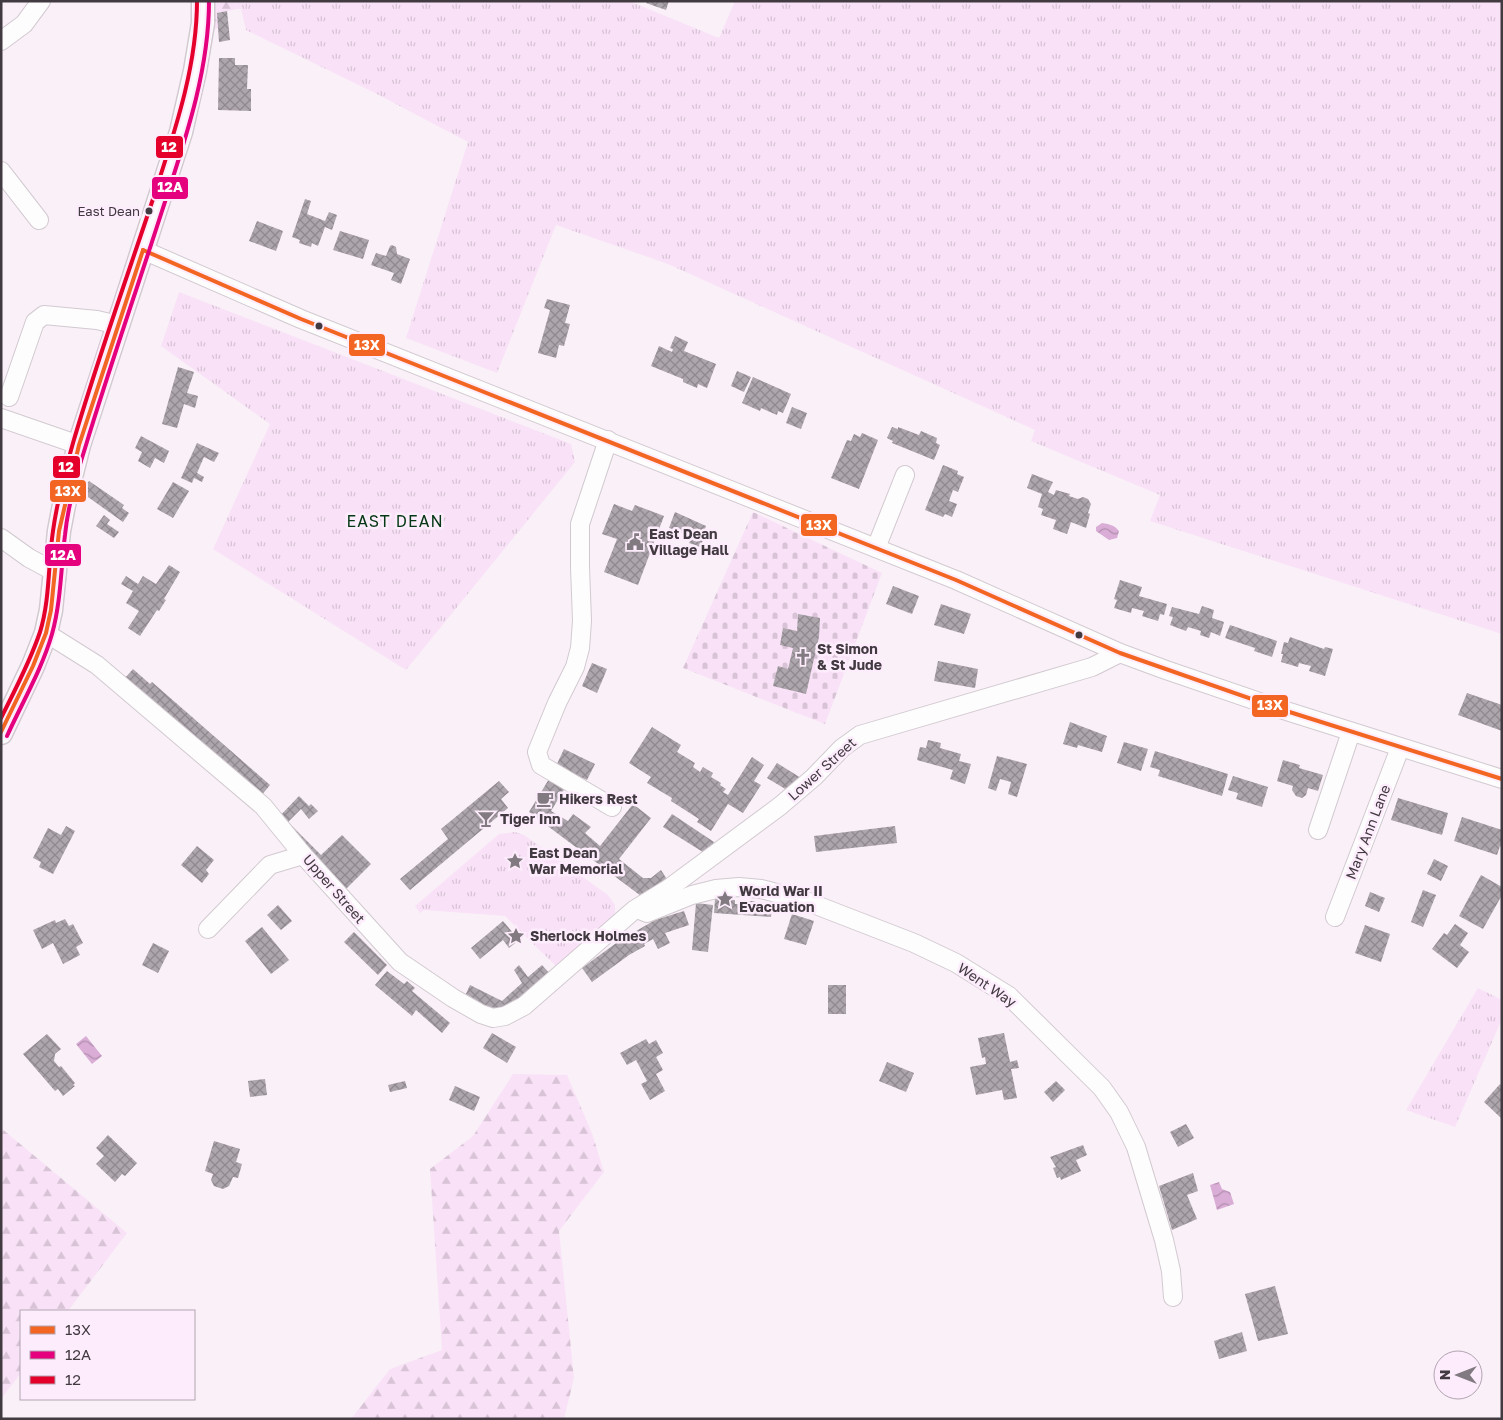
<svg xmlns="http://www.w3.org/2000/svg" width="1503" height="1420" font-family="'Golos Text',sans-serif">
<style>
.grass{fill:url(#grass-tufts)}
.forest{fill:url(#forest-firs)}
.cemetery{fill:url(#cemetery-stones)}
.water{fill:url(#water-waves)}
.building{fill:url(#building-cross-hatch)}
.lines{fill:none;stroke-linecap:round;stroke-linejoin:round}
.minor-casing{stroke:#d2cad0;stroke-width:20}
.major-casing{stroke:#d2cad0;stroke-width:25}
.minor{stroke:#fefdfe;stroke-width:18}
.major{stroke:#fefdfe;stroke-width:22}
.bus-1-casing{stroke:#fdedfc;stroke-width:8}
.bus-2-casing{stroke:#fdedfc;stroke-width:8}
.bus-3-casing{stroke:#fdedfc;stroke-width:8}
.bus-1{stroke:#f26522;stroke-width:4}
.bus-2{stroke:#e5007d;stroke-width:4}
.bus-3{stroke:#e4002b;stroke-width:4}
.bus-dot{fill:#423a41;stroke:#fdedfc;stroke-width:2}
.labels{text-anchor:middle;stroke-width:5;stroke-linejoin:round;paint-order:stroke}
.bus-label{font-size:13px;fill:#423a41;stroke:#fdedfc;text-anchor:end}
.poi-label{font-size:14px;font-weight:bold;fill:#423a41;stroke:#fdedfc;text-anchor:start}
.street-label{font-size:14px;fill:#423a41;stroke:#fdedfc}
.quarter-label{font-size:16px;letter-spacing:1px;fill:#063815;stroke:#fdedfc}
.line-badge{stroke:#fdedfc;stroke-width:2}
.badge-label{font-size:14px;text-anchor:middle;font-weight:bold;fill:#fff}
</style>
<defs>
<pattern id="grass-tufts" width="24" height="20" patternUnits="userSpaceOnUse" patternTransform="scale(1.25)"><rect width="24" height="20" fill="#f9e2f7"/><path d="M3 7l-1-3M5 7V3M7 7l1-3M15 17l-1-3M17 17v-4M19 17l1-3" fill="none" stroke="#d7c3d5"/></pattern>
<pattern id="forest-firs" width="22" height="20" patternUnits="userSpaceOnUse" patternTransform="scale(1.25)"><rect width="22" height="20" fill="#f9e2f7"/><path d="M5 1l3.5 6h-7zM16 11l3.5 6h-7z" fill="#d7c3d5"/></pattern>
<pattern id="cemetery-stones" width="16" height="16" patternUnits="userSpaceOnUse" patternTransform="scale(1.25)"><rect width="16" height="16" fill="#f9e2f7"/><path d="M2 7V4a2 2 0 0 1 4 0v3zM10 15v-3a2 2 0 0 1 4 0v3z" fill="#d7c3d5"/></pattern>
<pattern id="water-waves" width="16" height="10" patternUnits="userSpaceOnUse" patternTransform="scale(1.25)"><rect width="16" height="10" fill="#d9add6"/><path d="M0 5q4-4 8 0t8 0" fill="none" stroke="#b28eaf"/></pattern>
<pattern id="building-cross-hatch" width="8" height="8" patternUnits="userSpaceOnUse" patternTransform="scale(1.25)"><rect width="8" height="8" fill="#aea6ad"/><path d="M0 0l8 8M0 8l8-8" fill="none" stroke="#8f888e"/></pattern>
</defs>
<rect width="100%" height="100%" fill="#faf0f8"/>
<g class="grass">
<polygon points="235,1 629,1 719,38 735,1 1502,1 1502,634 1150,521 1160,495 1031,441 1035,430 668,264 556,225 497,373 406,338 468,142 375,93 246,30 241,9 237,9"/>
<polygon points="179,292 571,444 575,462 406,670 213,549 270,424 161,346"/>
<polygon points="515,832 524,835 608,895 615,905 615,915 557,967 505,916 424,910 420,913 415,906 499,834"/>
<polygon points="1478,988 1502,1000 1502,1019 1455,1127 1406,1110"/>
</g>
<g class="forest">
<polygon points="212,1 235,1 237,9 218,13 218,28 214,29"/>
<polygon points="513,1074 567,1075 592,1133 604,1172 559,1231 574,1378 564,1419 351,1419 390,1369 442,1350 430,1169 473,1136"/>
<polygon points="1,1128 127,1233 68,1311 21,1311 21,1373 1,1399"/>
</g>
<polygon class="cemetery" points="753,512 882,573 825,724 683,668"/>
<g class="water">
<path d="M1102,523C1109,524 1114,525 1119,531L1117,538L1109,540L1096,531V527Z"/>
<polygon points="86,1036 102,1056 92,1064 76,1044"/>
<polygon points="1219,1182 1222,1189 1230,1192 1234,1204 1217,1210 1210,1185"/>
</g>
<g class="building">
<polygon points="647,1 669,1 666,10 646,3"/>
<polygon points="227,11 230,40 219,42 217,13"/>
<polygon points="219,58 235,58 235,65 248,65 247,89 251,89 251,111 218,110"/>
<polygon points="305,199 311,201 307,214 325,221 329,212 337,215 332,230 325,227 318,246 312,243 311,247 299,243 300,240 292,237"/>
<polygon points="257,221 283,231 276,251 249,241"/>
<polygon points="340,231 369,240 363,259 333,250"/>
<polygon points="392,245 396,247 397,254 410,259 401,284 391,280 394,273 371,265 376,253 386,256 390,246"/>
<polygon points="547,299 570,305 565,323 570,324 564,346 559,345 556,358 538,353 550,310 544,308"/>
<polygon points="675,336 688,342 684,351 716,364 707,388 698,384 697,388 683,382 683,379 651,366 659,346 672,352 673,349 670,348"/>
<polygon points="178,367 194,372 187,393 198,396 195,408 184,404 177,428 162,424"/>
<polygon points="737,371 751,377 744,392 731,386"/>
<polygon points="753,377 791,394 783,413 778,411 777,415 761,408 760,411 742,403"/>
<polygon points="792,407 807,413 801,429 786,423"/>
<polygon points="892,427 898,429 898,427 919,435 921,431 937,438 936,443 940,445 934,460 892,443 893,441 887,438"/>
<polygon points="862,433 878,440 859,489 831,478 847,440 851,441 854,434 860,437"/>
<polygon points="141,436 169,451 164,463 155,458 150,468 138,461 142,452 135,448"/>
<polygon points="197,443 219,453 214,462 204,457 197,473 204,477 202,482 194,478 192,483 181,478"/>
<polygon points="943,465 958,471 957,474 964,477 958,492 953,490 949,501 957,504 952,517 945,514 943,517 925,510"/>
<polygon points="1032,474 1053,482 1048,492 1054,495 1056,490 1070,494 1069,496 1078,499 1083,497 1088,499 1091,504 1088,513 1090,514 1086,528 1071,522 1067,534 1053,529 1056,520 1041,515 1043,509 1038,507 1042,494 1027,488"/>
<polygon points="89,481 124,505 122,508 129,513 123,522 81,492"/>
<polygon points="173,482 189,491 173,518 157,509"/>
<polygon points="614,504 632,511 635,505 664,516 638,585 604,572 617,539 602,534"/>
<polygon points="675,512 706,526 703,535 705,536 700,547 689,543 692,537 669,528"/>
<polygon points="104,515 110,520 107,524 119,532 114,538 96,526"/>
<polygon points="169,565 180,572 164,599 166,600 159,611 157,610 140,636 128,628 139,611 126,603 133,591 121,584 126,576 138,584 143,576 156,584"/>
<polygon points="1120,580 1142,587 1139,596 1167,604 1164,615 1160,614 1158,621 1142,616 1144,611 1132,608 1131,613 1114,608 1117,600 1114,599"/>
<polygon points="893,586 919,596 912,614 886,604"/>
<polygon points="941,604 971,614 964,634 934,625"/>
<polygon points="1202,606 1214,610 1212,618 1224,622 1220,636 1211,632 1209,638 1200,635 1201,631 1188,627 1186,631 1170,625 1173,617 1169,616 1172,607 1199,614"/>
<polygon points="798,614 820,618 819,637 806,694 773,686 778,666 788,669 793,648 780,645 783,628 797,631"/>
<polygon points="1230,625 1277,641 1272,657 1254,651 1255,648 1225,638"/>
<polygon points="1290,637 1324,649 1325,647 1333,649 1325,676 1309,671 1311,666 1299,663 1298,667 1281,662 1283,654 1281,654 1284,642 1288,643"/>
<polygon points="938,661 978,669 975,688 934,681"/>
<polygon points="592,663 607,669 597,693 582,686"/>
<polygon points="133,669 150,684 152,682 270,785 261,796 125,678"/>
<polygon points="1467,693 1502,705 1502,731 1458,715"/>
<polygon points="1070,722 1107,736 1102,752 1078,745 1077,748 1063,744"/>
<polygon points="652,727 681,745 677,752 695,763 693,767 700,772 703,767 713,773 711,777 721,783 720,785 726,789 723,792 728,795 752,757 764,765 754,781 761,785 743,813 728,804 711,831 697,822 699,819 671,801 672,798 647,783 651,777 629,763"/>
<polygon points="928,740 941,743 940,748 961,754 959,761 971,764 965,784 950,779 953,770 917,760 920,747 926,748"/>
<polygon points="1124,742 1148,749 1141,771 1117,763"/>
<polygon points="564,749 595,764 587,780 556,766"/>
<polygon points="1155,751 1228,774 1222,796 1158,776 1160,770 1150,767"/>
<polygon points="997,756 1027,764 1017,797 1008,794 1011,782 1000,779 996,791 988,788"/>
<polygon points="1283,760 1300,765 1299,768 1323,775 1318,791 1308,788 1306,795 1302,798 1296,796 1292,790 1293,786 1277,781"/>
<polygon points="777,763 801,778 792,793 767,778"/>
<polygon points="1233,776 1268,787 1262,807 1236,799 1238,793 1228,790"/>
<polygon points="549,779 565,788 551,811 568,821 573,814 591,827 585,833 600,846 633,804 651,818 619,859 643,878 651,878 661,870 670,884 645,899 529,812"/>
<polygon points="499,781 509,792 501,799 508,808 410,890 400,879 448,839 441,829"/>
<polygon points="299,796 309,806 311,804 318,811 309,819 301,809 288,822 321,855 342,835 371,864 345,890 276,820"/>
<polygon points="1398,798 1448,813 1442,835 1391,820"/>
<polygon points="672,814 714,842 706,854 663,827"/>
<polygon points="1462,817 1502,830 1502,847 1500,846 1497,855 1454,841"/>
<polygon points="66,826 75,831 53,874 39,867 41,862 33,858 48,828 61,835"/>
<polygon points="895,826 897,843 816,852 814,836"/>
<polygon points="197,846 214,860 206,870 209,874 202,883 181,865"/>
<polygon points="1434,859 1448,866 1441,881 1427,874"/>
<polygon points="1481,875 1502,887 1502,895 1483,929 1459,916"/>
<polygon points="1423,890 1436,895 1423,927 1411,922"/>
<polygon points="1370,892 1385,898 1379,912 1365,906"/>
<polygon points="715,899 735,900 735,904 746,904 747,901 755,901 755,905 772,906 771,917 714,913"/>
<polygon points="696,903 713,905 708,952 692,950"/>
<polygon points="278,905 292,921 281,930 267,915"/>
<polygon points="684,911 689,925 665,933 670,943 658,949 653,939 644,944 645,946 629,955 592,982 582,968 619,941 655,920"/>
<polygon points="792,914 814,921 806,945 784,939"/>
<polygon points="65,919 69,926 73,924 83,943 76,947 80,955 63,964 53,943 42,949 33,930 55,920 56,923"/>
<polygon points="503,921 519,940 509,948 503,940 480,959 471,948"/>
<polygon points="1455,924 1468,933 1460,945 1469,952 1457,968 1432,949 1444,933 1447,935"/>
<polygon points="1365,925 1390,934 1381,962 1355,953"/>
<polygon points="262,927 289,960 271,974 245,941"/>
<polygon points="354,932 387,965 378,975 344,942"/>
<polygon points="153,943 169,951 158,973 142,965"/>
<polygon points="519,965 528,977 542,965 553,977 530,997 497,1012 465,996 470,985 502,1001 522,983 514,970"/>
<polygon points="387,971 404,984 407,981 415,988 412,991 450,1023 442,1033 416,1010 412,1016 375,985"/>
<rect x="828" y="985" width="18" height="29"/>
<polygon points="492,1033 516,1047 507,1063 483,1048"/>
<polygon points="1004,1033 1010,1062 1017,1060 1019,1068 1011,1069 1017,1098 1004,1100 1002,1090 976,1095 970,1067 986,1064 985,1057 982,1058 978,1038"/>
<polygon points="47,1034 61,1049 55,1054 54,1061 59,1067 61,1066 75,1083 73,1085 75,1086 63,1096 58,1089 55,1091 23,1054"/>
<polygon points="646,1039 649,1044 656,1040 663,1053 656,1057 663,1070 656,1074 665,1091 650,1100 641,1084 647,1081 636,1060 627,1065 620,1053"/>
<polygon points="887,1062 914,1073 906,1092 879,1081"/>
<polygon points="265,1079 267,1095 250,1097 248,1081"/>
<polygon points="405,1081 407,1088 390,1092 388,1085"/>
<polygon points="1056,1081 1065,1090 1053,1102 1044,1092"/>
<polygon points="1500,1084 1502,1086 1502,1119 1484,1102"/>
<polygon points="455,1086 480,1097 474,1111 449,1100"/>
<polygon points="1186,1124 1194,1138 1178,1147 1170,1132"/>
<polygon points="108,1135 137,1163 125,1176 122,1174 115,1182 96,1164 104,1156 96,1148"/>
<polygon points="214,1141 240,1149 236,1162 242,1164 238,1178 233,1177 229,1186 223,1189 214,1186 211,1180 213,1174 205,1171"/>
<polygon points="1083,1145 1087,1155 1076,1160 1081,1171 1061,1180 1060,1177 1057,1178 1053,1168 1056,1167 1050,1157"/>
<polygon points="1193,1173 1198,1191 1187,1195 1197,1219 1172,1230 1159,1186"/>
<polygon points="1275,1286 1288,1334 1258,1341 1245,1294"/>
<polygon points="1242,1332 1247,1351 1219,1359 1214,1341"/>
</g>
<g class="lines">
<g class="minor-casing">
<g id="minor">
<polyline points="1,41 24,24 41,1"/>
<polyline points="1,171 39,220"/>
<polyline points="143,250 301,319 956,580 1120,653 1166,670 1280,709 1502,779"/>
<polyline points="9,397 35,322 44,315 97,320 118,325"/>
<polyline points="1,418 79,445"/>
<polyline points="608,440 580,524 580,567 582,621 580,648 575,667 557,703 537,752 541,765 612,807"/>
<polyline points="1,538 29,558 55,572"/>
<polyline points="876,548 905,475"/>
<polyline points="46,633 97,665 263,806 303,855 400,962 453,998 481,1014 493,1018 505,1016 524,1006 634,910 668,889 780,806 814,777 842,748 860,735 1092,667 1120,653"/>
<polyline points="1318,830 1351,732"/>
<polyline points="642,911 647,913 692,895 716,889 739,887 761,889 803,900 914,943 956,963 1009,996 1102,1088 1119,1112 1136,1147 1164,1240 1171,1271 1173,1297"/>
<polyline points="1335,917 1400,748"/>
<polyline points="208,929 270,865 303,855"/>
</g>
</g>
<g class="major-casing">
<polyline id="major" points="1,733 33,666 46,633 51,610 59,531 64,505 79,445 181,132 195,71 203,23 203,1"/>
</g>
<use href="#minor" class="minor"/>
<use href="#major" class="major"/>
<g class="bus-1-casing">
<g id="bus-1">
<polyline points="143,250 301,319 956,580 1120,653 1280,709 1502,779"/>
<polyline points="1,732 33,666 46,633 51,610 59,531 79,445 143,250"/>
</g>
</g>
<g class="bus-2-casing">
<path id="bus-2" d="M7,736C22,703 42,669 52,634C61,602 61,567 65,535C68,505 77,473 86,445C110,366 137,289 162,211C184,143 209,73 209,1"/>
</g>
<g class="bus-3-casing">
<path id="bus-3" d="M1,718C15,690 30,662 40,632C50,600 48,564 53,531C57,502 65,471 73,443C97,361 126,280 153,199C173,136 197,69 197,1"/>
</g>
<use href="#bus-1" class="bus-1"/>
<use href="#bus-2" class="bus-2"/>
<use href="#bus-3" class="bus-3"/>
</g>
<defs>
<g id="civic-bare" transform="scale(1.35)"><path d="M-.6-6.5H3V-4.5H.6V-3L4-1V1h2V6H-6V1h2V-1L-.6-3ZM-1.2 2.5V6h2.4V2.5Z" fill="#827a81" stroke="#fdedfc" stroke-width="2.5" paint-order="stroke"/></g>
<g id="church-bare" transform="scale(1.35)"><path d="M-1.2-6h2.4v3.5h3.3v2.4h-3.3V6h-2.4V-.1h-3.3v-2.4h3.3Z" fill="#827a81" stroke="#fdedfc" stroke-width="2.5" paint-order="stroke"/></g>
<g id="cafe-bare" transform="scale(1.35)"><path d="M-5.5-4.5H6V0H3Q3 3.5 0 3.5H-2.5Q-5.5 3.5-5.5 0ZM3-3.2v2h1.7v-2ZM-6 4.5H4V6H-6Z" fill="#827a81" stroke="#fdedfc" stroke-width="2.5" paint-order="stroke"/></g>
<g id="bar-bare" transform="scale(1.35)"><path d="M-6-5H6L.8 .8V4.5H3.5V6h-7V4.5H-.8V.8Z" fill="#827a81" stroke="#fdedfc" stroke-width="2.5" paint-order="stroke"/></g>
<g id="sight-bare" transform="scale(1.35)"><path d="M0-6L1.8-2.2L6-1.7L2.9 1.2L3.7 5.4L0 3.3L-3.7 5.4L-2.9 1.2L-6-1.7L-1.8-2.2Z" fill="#827a81" stroke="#fdedfc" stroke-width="2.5" paint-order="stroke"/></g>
</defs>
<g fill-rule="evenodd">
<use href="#civic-bare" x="635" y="542"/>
<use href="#church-bare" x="803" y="657"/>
<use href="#cafe-bare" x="545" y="799"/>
<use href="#bar-bare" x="486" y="819"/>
<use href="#sight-bare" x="515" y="861"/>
<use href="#sight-bare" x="725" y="899"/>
<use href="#sight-bare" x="516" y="936"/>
</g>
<g class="bus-dot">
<circle cx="149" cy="211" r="4.5"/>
<circle cx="319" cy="326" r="4.5"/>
<circle cx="1079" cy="635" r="4.5"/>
</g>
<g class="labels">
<g class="bus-label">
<text x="140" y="216">East Dean</text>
</g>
<g class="poi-label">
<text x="649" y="539">East Dean<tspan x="649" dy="16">Village Hall</tspan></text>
<text x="817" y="654">St Simon<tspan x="817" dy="16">&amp; St Jude</tspan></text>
<text x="559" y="804">Hikers Rest</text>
<text x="500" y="824">Tiger Inn</text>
<text x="529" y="858">East Dean<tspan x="529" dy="16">War Memorial</tspan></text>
<text x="739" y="896">World War II<tspan x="739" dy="16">Evacuation</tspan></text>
<text x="530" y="941">Sherlock Holmes</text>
</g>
<g class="street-label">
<text transform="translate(822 769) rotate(-42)" y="5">Lower Street</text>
<text transform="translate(1368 832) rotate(-69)" y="5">Mary Ann Lane</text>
<text transform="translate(334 889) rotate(49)" y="5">Upper Street</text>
<text transform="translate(987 985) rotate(34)" y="5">Went Way</text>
</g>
<g class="quarter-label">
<text x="395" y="527">EAST DEAN</text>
</g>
</g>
<g class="line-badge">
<rect x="155" y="135" width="29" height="24" rx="5" fill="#e4002b"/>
<rect x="151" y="176" width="38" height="24" rx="5" fill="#e5007d"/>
<rect x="348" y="333" width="38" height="24" rx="5" fill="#f26522"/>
<rect x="52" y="455" width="29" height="24" rx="5" fill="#e4002b"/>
<rect x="49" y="479" width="38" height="24" rx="5" fill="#f26522"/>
<rect x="800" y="513" width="38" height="24" rx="5" fill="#f26522"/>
<rect x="44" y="543" width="38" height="24" rx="5" fill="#e5007d"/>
<rect x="1251" y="694" width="38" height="24" rx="5" fill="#f26522"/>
</g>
<g class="badge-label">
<text x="169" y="152">12</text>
<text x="170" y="192">12A</text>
<text x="367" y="350">13X</text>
<text x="66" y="472">12</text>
<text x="68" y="496">13X</text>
<text x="819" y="530">13X</text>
<text x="63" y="560">12A</text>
<text x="1270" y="710">13X</text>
</g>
<rect width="1503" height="1420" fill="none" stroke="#423a41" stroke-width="5"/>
<rect x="20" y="1310" width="175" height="90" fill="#fdedfc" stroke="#b2a5b1"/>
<rect x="30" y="1326" width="25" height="8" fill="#f26522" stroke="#b2a5b1"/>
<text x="65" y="1335" font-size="15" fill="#423a41">13X</text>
<rect x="30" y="1351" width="25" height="8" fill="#e5007d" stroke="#b2a5b1"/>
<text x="65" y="1360" font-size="15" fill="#423a41">12A</text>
<rect x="30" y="1376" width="25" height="8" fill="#e4002b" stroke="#b2a5b1"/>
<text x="65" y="1385" font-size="15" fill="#423a41">12</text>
<g transform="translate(1458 1375) rotate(270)"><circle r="24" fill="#fdedfc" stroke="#b2a5b1"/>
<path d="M0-4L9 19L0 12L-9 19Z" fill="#827a81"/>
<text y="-8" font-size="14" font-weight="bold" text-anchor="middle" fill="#423a41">N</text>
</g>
</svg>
